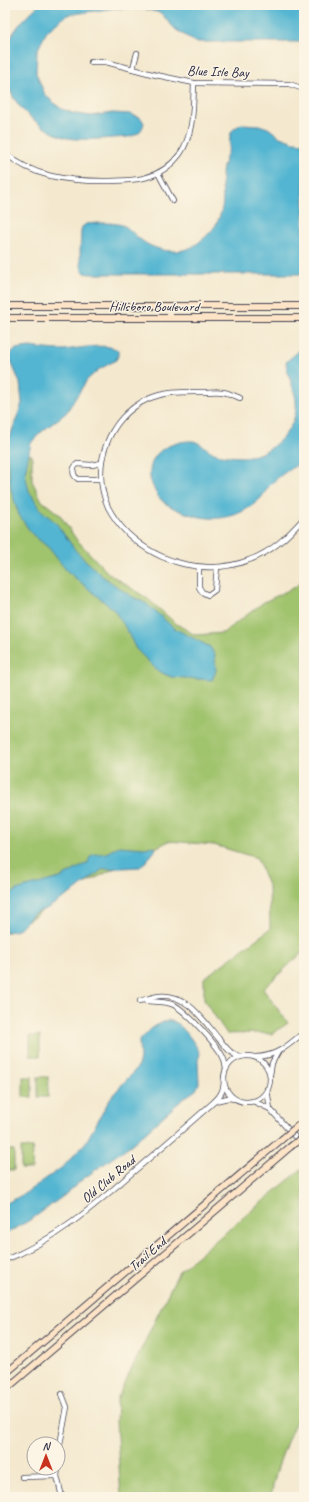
<svg xmlns="http://www.w3.org/2000/svg" width="309" height="1502" font-family="Caveat,sans-serif">
<style>
.green{fill:#a0c36d;stroke:#617254}
.water{fill:#53b5d1;stroke:#3a6c86}
.lines{fill:none;stroke-linecap:round;stroke-linejoin:round}
.street-casing{stroke:#424051;stroke-width:6}
.secondary-casing{stroke:#424051;stroke-width:8}
.street{stroke:#fff;stroke-width:4.5}
.secondary{stroke:#fee4c6;stroke-width:6}
.secondary-bridge-casing{stroke:#424051;stroke-width:8;stroke-linecap:butt}
.secondary-bridge{stroke:#fee4c6;stroke-width:6}
.labels{text-anchor:middle;stroke-width:3;stroke-linejoin:round;paint-order:stroke}
.street-label{font-size:14px;fill:#22223b;stroke:#fcf5e5}
</style>
<rect width="100%" height="100%" fill="#fcf5e5"/>
<filter id="ink" filterUnits="userSpaceOnUse"><feTurbulence type="fractalNoise" baseFrequency=".025" numOctaves="2"/><feDisplacementMap in="SourceGraphic" scale="8" xChannelSelector="R" yChannelSelector="G"/><feConvolveMatrix kernelMatrix="1 2 1 2 8 2 1 2 1" color-interpolation-filters="sRGB"/></filter>
<filter id="wash" filterUnits="userSpaceOnUse"><feTurbulence type="fractalNoise" baseFrequency=".012" numOctaves="4" result="noise"/><feDisplacementMap in="SourceGraphic" scale="16" xChannelSelector="R" yChannelSelector="G"/><feGaussianBlur stdDeviation="0.9" result="paint"/><feColorMatrix in="noise" values="0 0 0 0 0 0 0 0 0 0 0 0 0 0 0 0 0 1.4 0 .05"/><feComposite in="paint" operator="in"/></filter>
<g filter="url(#wash)">
<rect width="100%" height="100%" fill="#f4e9cf"/>
<g class="green">
<polygon points="5,452 32,455 32,481 42,501 60,515 76,539 108,573 148,599 175,623 195,635 223,633 264,602 295,587 304,579 304,951 263,989 288,1023 272,1034 258,1033 227,1034 204,1000 204,978 270,929 269,888 257,858 214,845 169,841 74,889 15,929 5,933"/>
<rect x="30" y="1036" width="10" height="20"/>
<rect x="23" y="1077" width="9" height="20"/>
<rect x="38" y="1077" width="10" height="20"/>
<polygon points="21,1148 33,1148 32,1169 21,1169"/>
<rect x="5" y="1150" width="9" height="20"/>
<path d="M304,1167V1404C290,1433 276,1465 271,1497H121L116,1421L117,1399L179,1271Z"/>
</g>
<g class="water">
<path d="M39,5H304V42H195L175,29L161,13L144,9L115,8L67,15L47,31L37,51L36,73L45,95L60,108L72,113L90,116L112,113L130,114L141,118L144,123C142,132 137,135 128,137C110,138 85,141 67,138C59,136 49,131 42,126C17,109 3,89 5,57C6,51 8,42 11,37C18,24 29,14 39,5Z"/>
<path d="M242,124L259,125L268,128L280,137L294,142L304,143V274H92C89,274 85,274 83,271C78,265 81,240 81,231L82,227L86,224C97,223 111,222 122,225C129,227 135,236 141,240C157,252 182,256 198,243C207,236 215,229 219,218C226,201 221,192 222,176C222,166 226,158 229,149C230,144 229,136 232,131C234,128 238,126 242,124Z"/>
<path d="M30,347C40,348 51,350 62,350C78,349 104,342 118,350V356L116,360L98,370L87,380L66,413L40,433L31,443L25,473L29,491L42,511L56,523L76,551L102,576L131,596L147,604L174,628L210,647L215,655L216,671L212,680L171,677L158,671L136,649L125,627L114,610L67,571L49,548L32,534L19,515L11,490L6,448L22,403L20,383L10,359V354L15,349Z"/>
<path d="M304,349V461C293,467 281,474 272,483C267,487 265,493 261,498C239,519 214,523 186,513C173,508 161,504 155,491C153,486 150,481 150,477C149,470 152,459 157,454C164,446 182,440 193,441C202,443 209,452 217,454C225,456 242,458 250,456C272,453 294,431 296,409C298,393 287,378 286,362L300,350Z"/>
<path d="M119,846L144,848L154,846L156,848C156,851 143,865 140,867L103,869L76,890L48,908L33,914L20,928L15,931L5,932V897L19,889L60,878L88,863C90,851 98,855 106,853C111,851 115,848 119,846Z"/>
<path d="M168,1020C170,1021 173,1021 175,1022C182,1025 198,1047 200,1054L198,1060L199,1083L196,1090L184,1098L132,1144L83,1179L66,1194L32,1219L5,1234V1204L24,1194L64,1166L86,1142L111,1097L137,1068L140,1059L139,1041L153,1027Z"/>
</g>
</g>
<g filter="url(#ink)">
<g class="lines">
<g class="street-casing">
<g id="street">
<polyline points="91,62 106,62 156,75 194,83 289,84 304,89"/>
<polyline points="133,68 137,53"/>
<path d="M5,153C33,177 67,181 103,181C133,181 160,181 180,154C194,134 193,106 194,83"/>
<polyline points="158,173 173,201"/>
<path d="M240,398C235,396 229,393 223,392C217,391 210,392 205,392C185,392 166,391 148,399C108,417 90,467 108,507C113,517 120,526 128,534C160,564 207,576 249,560C272,552 288,536 304,518"/>
<path d="M101,479H78C72,475 72,469 77,464L92,465L101,463"/>
<polyline points="199,567 199,587 202,592 208,595 215,590 217,567"/>
<path d="M140,1001C146,999 153,997 159,996C187,993 203,1020 219,1039C226,1047 230,1054 240,1057"/>
<path d="M146,1001C155,1002 165,1001 174,1005C186,1011 217,1045 223,1057C225,1061 225,1065 226,1069"/>
<circle cx="247" cy="1079" r="23"/>
<path d="M255,1057C276,1057 289,1045 304,1032"/>
<polyline points="270,1075 272,1063 278,1052"/>
<polyline points="267,1089 270,1109"/>
<polyline points="215,1101 228,1098 235,1099"/>
<polyline points="253,1101 270,1109 304,1147"/>
<path d="M5,1260C54,1241 93,1207 132,1173C160,1149 188,1125 215,1101C222,1094 224,1089 224,1079"/>
<polyline points="58,1466 59,1450 67,1407 62,1394"/>
<polyline points="58,1468 57,1476 62,1497"/>
<polyline points="22,1477 57,1476"/>
</g>
</g>
<g class="secondary-casing">
<g id="secondary">
<polyline points="5,306 304,306"/>
<polyline points="5,318 304,318"/>
<polyline points="5,1374 282,1139"/>
<polyline points="5,1390 290,1147"/>
</g>
</g>
<use href="#street" class="street"/>
<use href="#secondary" class="secondary"/>
<g class="secondary-bridge-casing">
<g id="secondary-bridge">
<polyline points="282,1139 300,1124"/>
<polyline points="290,1147 304,1136"/>
</g>
</g>
<use href="#secondary-bridge" class="secondary-bridge"/>
</g>
</g>
<g class="labels">
<g class="street-label">
<text transform="translate(218 71) rotate(2)" y="5">Blue Isle Bay</text>
<text x="154" y="311">Hillsboro Boulevard</text>
<text transform="translate(108 1179) rotate(-40)" y="5">Old Club Road</text>
<text transform="translate(147 1254) rotate(-41)" y="5">Trail End</text>
</g>
</g>
<rect width="309" height="1502" fill="none" stroke="#fcf5e5" stroke-width="20"/>
<g transform="translate(46 1456)"><circle r="19" fill="#fcf5e5" stroke="#a5a1a1"/>
<path d="M0-3L7 15L0 10L-7 15Z" fill="#c8321e"/>
<text y="-6" font-size="11" font-weight="bold" text-anchor="middle" fill="#22223b">N</text>
</g>
</svg>
